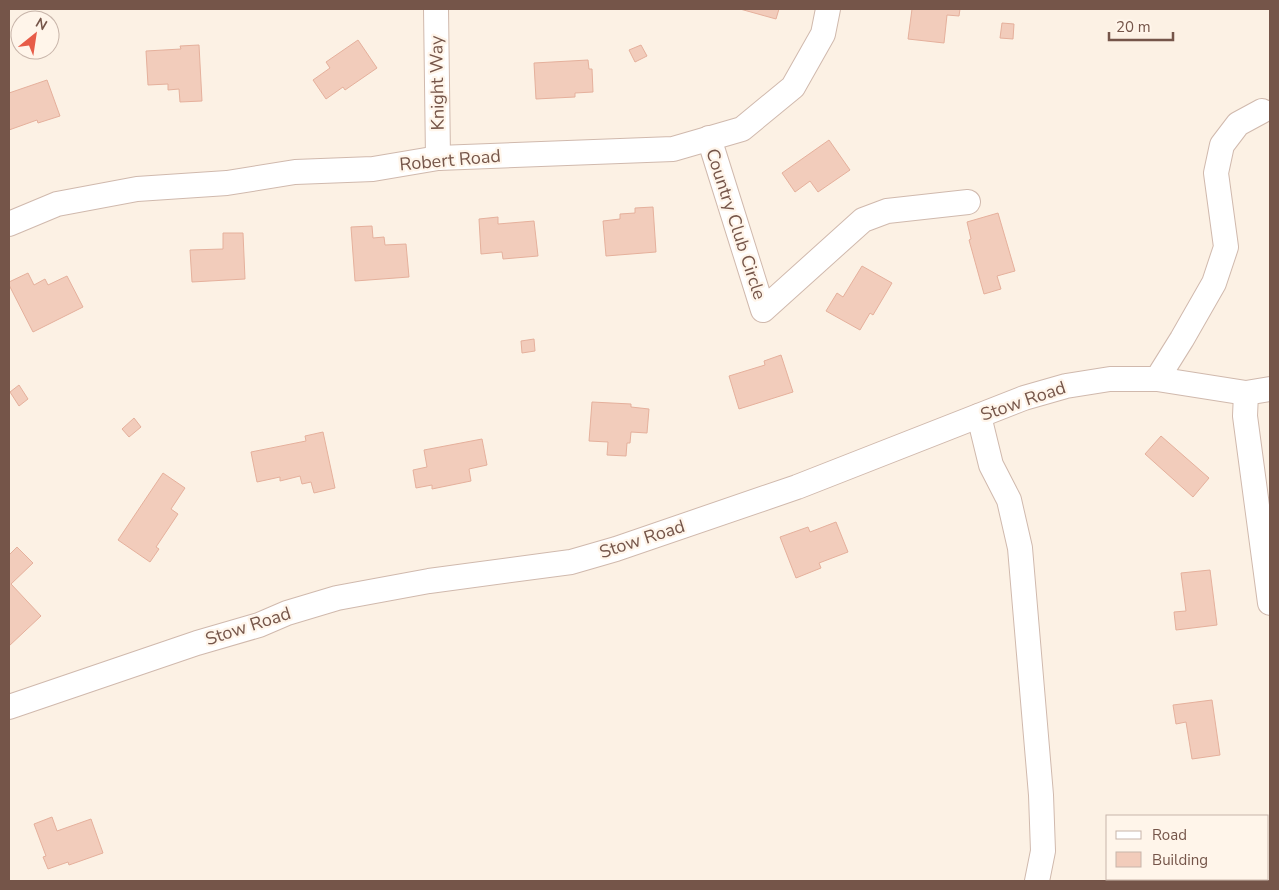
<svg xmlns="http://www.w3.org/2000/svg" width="1279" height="890" font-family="'Nunito Sans',sans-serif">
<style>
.building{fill:#f2ccbb;stroke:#e5b09c}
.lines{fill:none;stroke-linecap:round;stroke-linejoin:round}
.minor-casing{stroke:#d0b9ad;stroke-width:26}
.minor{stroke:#fff;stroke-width:24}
.labels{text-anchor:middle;stroke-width:4.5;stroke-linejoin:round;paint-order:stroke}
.street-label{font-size:18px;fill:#755549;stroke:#fff5ea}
</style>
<rect width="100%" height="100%" fill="#fcf1e4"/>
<g class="building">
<polygon points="740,9 779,9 776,19"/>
<polygon points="912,9 960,9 959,16 947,15 944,43 908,39"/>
<polygon points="1002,23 1014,24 1013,39 1000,38"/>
<polygon points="358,40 377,68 345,90 343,87 326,99 313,80 330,68 326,62"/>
<polygon points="199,45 202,101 180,102 179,89 168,90 168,84 148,85 146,51 181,49 180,46"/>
<polygon points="641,45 647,56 635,62 629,50"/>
<polygon points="588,60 589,69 592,69 593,92 575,93 575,97 536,99 534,63"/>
<polygon points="47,80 60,116 38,123 37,120 9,130 9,93"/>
<polygon points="829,140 850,170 818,192 810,181 795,192 782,173"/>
<polygon points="653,207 656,252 606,256 603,221 620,219 620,214 635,213 635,208"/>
<polygon points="998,213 1015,271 997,276 1001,289 984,294 969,240 971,239 967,222"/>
<polygon points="498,217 498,224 534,221 538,256 503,259 502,252 481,254 479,219"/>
<polygon points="372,226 373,238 384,237 385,245 406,244 409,277 355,281 351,227"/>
<polygon points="223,233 243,233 245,279 192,282 190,250 223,249"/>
<polygon points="862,266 892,283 873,315 870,313 860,330 826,311 837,293 843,297"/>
<polygon points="28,273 34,285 45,279 48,285 67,276 83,307 33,332 9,285 9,282"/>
<polygon points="534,339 535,351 522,353 521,341"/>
<polygon points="781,355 793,392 739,409 729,376 765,365 764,361"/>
<polygon points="19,385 28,399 19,406 10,392"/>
<polygon points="592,402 631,404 631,407 649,409 647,433 631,432 630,443 627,443 626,456 607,455 608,442 589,441"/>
<polygon points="134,418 141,427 129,437 122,429"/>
<polygon points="323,432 335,488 314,493 311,482 302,484 300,476 280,481 280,477 257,482 251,452 306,441 305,436"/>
<polygon points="1161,436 1209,478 1193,497 1145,454"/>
<polygon points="482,439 487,465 469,469 471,481 432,489 432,485 416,488 413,470 427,467 424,450"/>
<polygon points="163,473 185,488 171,509 178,514 156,547 159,549 150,562 118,540"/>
<polygon points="836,522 848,552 819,563 821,568 796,578 780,537 808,527 810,532"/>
<polygon points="17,547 33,563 11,584 41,616 9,646 9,555"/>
<polygon points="1210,570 1217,625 1176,630 1174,612 1186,611 1181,573"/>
<polygon points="1212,700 1220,755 1192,759 1186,722 1176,724 1173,705"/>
<polygon points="52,817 57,831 91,819 103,853 69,865 68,862 48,869 43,857 46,856 34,824"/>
</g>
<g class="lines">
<g class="minor-casing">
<g id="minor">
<polyline points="436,9 438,158"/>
<polyline points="709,138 763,310 863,220 887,211 968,202"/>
<polyline points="9,224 57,204 137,189 227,183 295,172 373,169 438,158 673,149 742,129 793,87 823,34 828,9"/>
<polyline points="1157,379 1182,339 1214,283 1226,247 1216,173 1222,145 1238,124 1262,111"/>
<polyline points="1246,393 1245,416 1270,603"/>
<polyline points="979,416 991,465 1009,500 1020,548 1041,795 1043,851 1037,881"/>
<polyline points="9,707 197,643 259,625 287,613 337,598 429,581 571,562 616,549 797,487 1024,398 1066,386 1110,379 1157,379 1246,393 1270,389"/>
</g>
</g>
<use href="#minor" class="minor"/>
</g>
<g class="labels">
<g class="street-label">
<text transform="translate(437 83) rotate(-91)" y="6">Knight Way</text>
<text transform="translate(450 160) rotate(-5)" y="6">Robert Road</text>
<text transform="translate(736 224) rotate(72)" y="6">Country Club Circle</text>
<text transform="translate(1023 401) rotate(-19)" y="6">Stow Road</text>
<text transform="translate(642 539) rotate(-18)" y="6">Stow Road</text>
<text transform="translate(248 626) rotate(-18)" y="6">Stow Road</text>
</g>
</g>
<rect width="1279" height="890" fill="none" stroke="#755549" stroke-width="20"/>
<rect x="1106" y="815" width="162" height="65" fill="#fff5ea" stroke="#c8b5aa"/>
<rect x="1116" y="831" width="25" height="8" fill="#ffffff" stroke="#c8b5aa"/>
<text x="1152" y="840" font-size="15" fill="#755549">Road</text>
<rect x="1116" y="852" width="25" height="15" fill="#f2ccbb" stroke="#c8b5aa"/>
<text x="1152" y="865" font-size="15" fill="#755549">Building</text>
<g transform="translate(35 35) rotate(30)"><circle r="24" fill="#fff5ea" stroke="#c8b5aa"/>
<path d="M0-4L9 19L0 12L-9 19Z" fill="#e75c48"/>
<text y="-8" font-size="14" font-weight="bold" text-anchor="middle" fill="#755549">N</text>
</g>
<path d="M1109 32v8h64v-8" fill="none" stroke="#755549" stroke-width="2.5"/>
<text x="1116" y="32" font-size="15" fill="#755549" stroke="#fff5ea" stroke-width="4" paint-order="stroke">20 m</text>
</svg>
